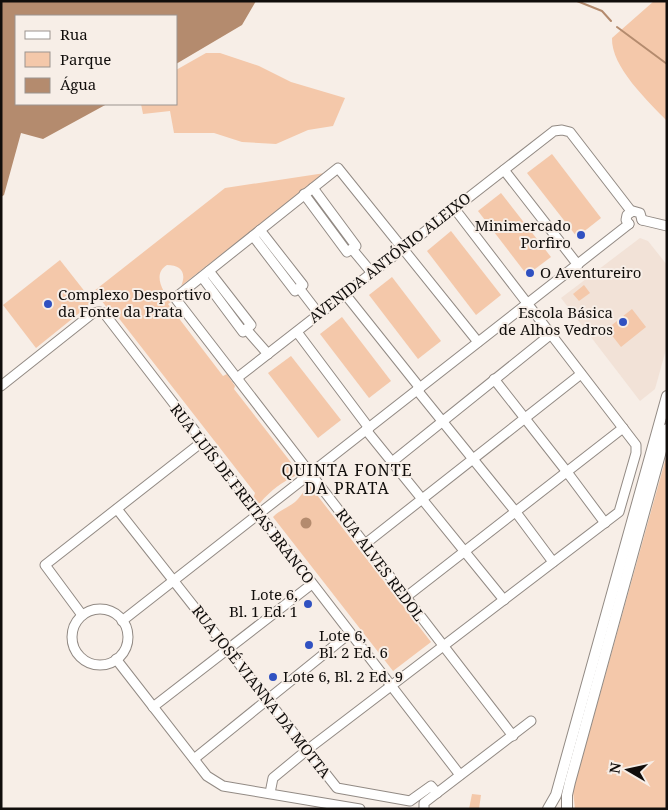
<svg xmlns="http://www.w3.org/2000/svg" width="668" height="810" font-family="'Noto Serif',serif">
<style>
.built{fill:#f2e2d7}
.green{fill:#f4c8aa}
.water{fill:#b48b6e}
.lines{fill:none;stroke-linecap:round;stroke-linejoin:round}
.stream{stroke:#b48b6e;stroke-width:2}
.minor-casing{stroke:#928a84;stroke-width:11}
.major-casing{stroke:#928a84;stroke-width:12}
.minor{stroke:#fff;stroke-width:9}
.major{stroke:#fff;stroke-width:10}
.poi-dot{fill:#3051c1;stroke:#f7eee7;stroke-width:2}
.labels{text-anchor:middle;stroke-width:4;stroke-linejoin:round;paint-order:stroke}
.poi-label{font-size:15px;fill:#100d0b;stroke:#f7eee7;text-anchor:start}
.street-label{font-size:15px;fill:#100d0b;stroke:#f7eee7}
.neighbourhood-label{font-size:16px;letter-spacing:1px;fill:#100d0b;stroke:#f7eee7}
</style>
<rect width="100%" height="100%" fill="#f7eee7"/>
<polygon class="built" points="640,238 648,241 667,265 667,346 655,389 640,401 561,298"/>
<g class="green">
<path d="M654,1H667V121C648,101 611,67 612,38Z"/>
<polygon points="206,53 220,53 259,66 291,82 345,98 333,126 308,130 276,144 242,142 214,133 174,133 170,111 143,114 141,104 176,104 176,70"/>
<polygon points="552,154 601,218 577,237 527,173"/>
<path d="M325,173L181,286C187,273 181,265 167,265C152,274 163,292 171,302L168,304L223,376L227,374L235,386L234,389L293,465L297,464L299,467L297,475C282,482 271,490 260,503H257L253,499L255,493L114,312L108,309L94,291L225,188Z"/>
<polygon points="501,193 551,257 527,275 478,211"/>
<polygon points="451,231 501,295 476,315 427,251"/>
<polygon points="60,260 93,302 36,348 3,305"/>
<polygon points="392,277 441,341 418,359 369,295"/>
<polygon points="584,285 590,293 579,301 573,294"/>
<polygon points="632,309 646,327 621,347 607,329"/>
<polygon points="342,317 391,381 369,398 320,334"/>
<polygon points="291,356 341,420 318,438 268,373"/>
<polygon points="667,454 667,809 575,809 573,791"/>
<path d="M310,486L431,642L393,671L273,517C279,510 288,508 295,502C301,497 303,490 310,486Z"/>
<polygon points="472,794 481,795 479,809 469,809"/>
</g>
<g class="water">
<polygon points="1,1 256,1 242,25 176,64 176,16 16,16 16,104 107,104 43,139 21,133 4,195 1,197"/>
<circle cx="306" cy="523" r="5.5"/>
</g>
<g class="lines">
<g class="stream">
<polyline points="577,1 602,11 611,21"/>
<polyline points="617,27 667,64"/>
</g>
<g class="minor-casing">
<g id="minor">
<polyline points="504,170 578,265"/>
<polyline points="304,194 347,252 356,246 313,188"/>
<polyline points="642,220 667,226"/>
<polyline points="629,224 626,220 627,215 633,211 640,213 642,220"/>
<polyline points="253,236 295,291 303,285 260,230"/>
<polyline points="352,249 372,273"/>
<polyline points="202,277 243,332 251,325 209,271"/>
<polyline points="299,288 319,314"/>
<polyline points="345,294 420,388"/>
<polyline points="246,329 268,354"/>
<polyline points="297,332 369,428"/>
<polyline points="478,342 338,168 175,298 513,736"/>
<polyline points="237,378 554,131 562,130 570,132 631,211"/>
<polyline points="494,379 567,472 605,523"/>
<polyline points="1,386 93,313 99,312 104,313 460,775"/>
<polyline points="417,390 515,511 553,562"/>
<polyline points="366,430 504,600"/>
<polyline points="392,462 550,335"/>
<polyline points="117,509 337,788 410,801 431,786 437,793"/>
<polyline points="365,544 581,374"/>
<polyline points="406,597 623,428"/>
<circle cx="100" cy="637" r="28"/>
<polyline points="82,615 45,565 202,442"/>
<polyline points="122,621 629,224"/>
<polyline points="116,659 207,776 223,786 360,809"/>
<polyline points="153,707 312,584"/>
<polyline points="194,759 350,633"/>
<polyline points="270,793 273,778 307,750 619,512 636,453 636,445 454,208"/>
<polyline points="424,809 424,803 437,793 531,721"/>
</g>
</g>
<g class="major-casing">
<g id="major">
<polyline points="548,809 556,795 667,396"/>
<polyline points="567,809 567,795 570,782 667,429"/>
</g>
</g>
<use href="#minor" class="minor"/>
<use href="#major" class="major"/>
</g>
<g class="poi-dot">
<circle cx="581" cy="235" r="5"/>
<circle cx="530" cy="273" r="5"/>
<circle cx="48" cy="304" r="5"/>
<circle cx="623" cy="322" r="5"/>
<circle cx="308" cy="604" r="5"/>
<circle cx="309" cy="645" r="5"/>
<circle cx="273" cy="677" r="5"/>
</g>
<g class="labels">
<g class="poi-label">
<text x="571" y="231" text-anchor="end">Minimercado<tspan x="571" dy="17">Porfiro</tspan></text>
<text x="540" y="278">O Aventureiro</text>
<text x="58" y="300">Complexo Desportivo<tspan x="58" dy="17">da Fonte da Prata</tspan></text>
<text x="613" y="318" text-anchor="end">Escola Básica<tspan x="613" dy="17">de Alhos Vedros</tspan></text>
<text x="298" y="600" text-anchor="end">Lote 6,<tspan x="298" dy="17">Bl. 1 Ed. 1</tspan></text>
<text x="319" y="641">Lote 6,<tspan x="319" dy="17">Bl. 2 Ed. 6</tspan></text>
<text x="283" y="682">Lote 6, Bl. 2 Ed. 9</text>
</g>
<g class="street-label">
<text transform="translate(390 258) rotate(-38)" y="5">AVENIDA ANTÓNIO ALEIXO</text>
<text transform="translate(242 494) rotate(52)" y="5">RUA LUÍS DE FREITAS BRANCO</text>
<text transform="translate(380 565) rotate(53)" y="5">RUA ALVES REDOL</text>
<text transform="translate(261 692) rotate(52)" y="5">RUA JOSÉ VIANNA DA MOTTA</text>
</g>
<g class="neighbourhood-label">
<text x="347" y="476">QUINTA FONTE<tspan x="347" dy="18">DA PRATA</tspan></text>
</g>
</g>
<rect width="668" height="810" fill="none" stroke="#100d0b" stroke-width="5"/>
<rect x="15" y="15" width="162" height="90" fill="#f7eee7" stroke="#9b948f"/>
<rect x="25" y="31" width="25" height="8" fill="#ffffff" stroke="#9b948f"/>
<text x="60" y="40" font-size="15" fill="#100d0b">Rua</text>
<rect x="25" y="52" width="25" height="15" fill="#f4c8aa" stroke="#9b948f"/>
<text x="60" y="65" font-size="15" fill="#100d0b">Parque</text>
<rect x="25" y="78" width="25" height="15" fill="#b48b6e" stroke="#9b948f"/>
<text x="60" y="90" font-size="15" fill="#100d0b">Água</text>
<g transform="translate(628 770) rotate(279)" stroke="#f7eee7" stroke-width="4" paint-order="stroke">
<path d="M0-4L9 19L0 12L-9 19Z" fill="#100d0b"/>
<text y="-8" font-size="14" font-weight="bold" text-anchor="middle" fill="#100d0b">N</text>
</g>
</svg>
